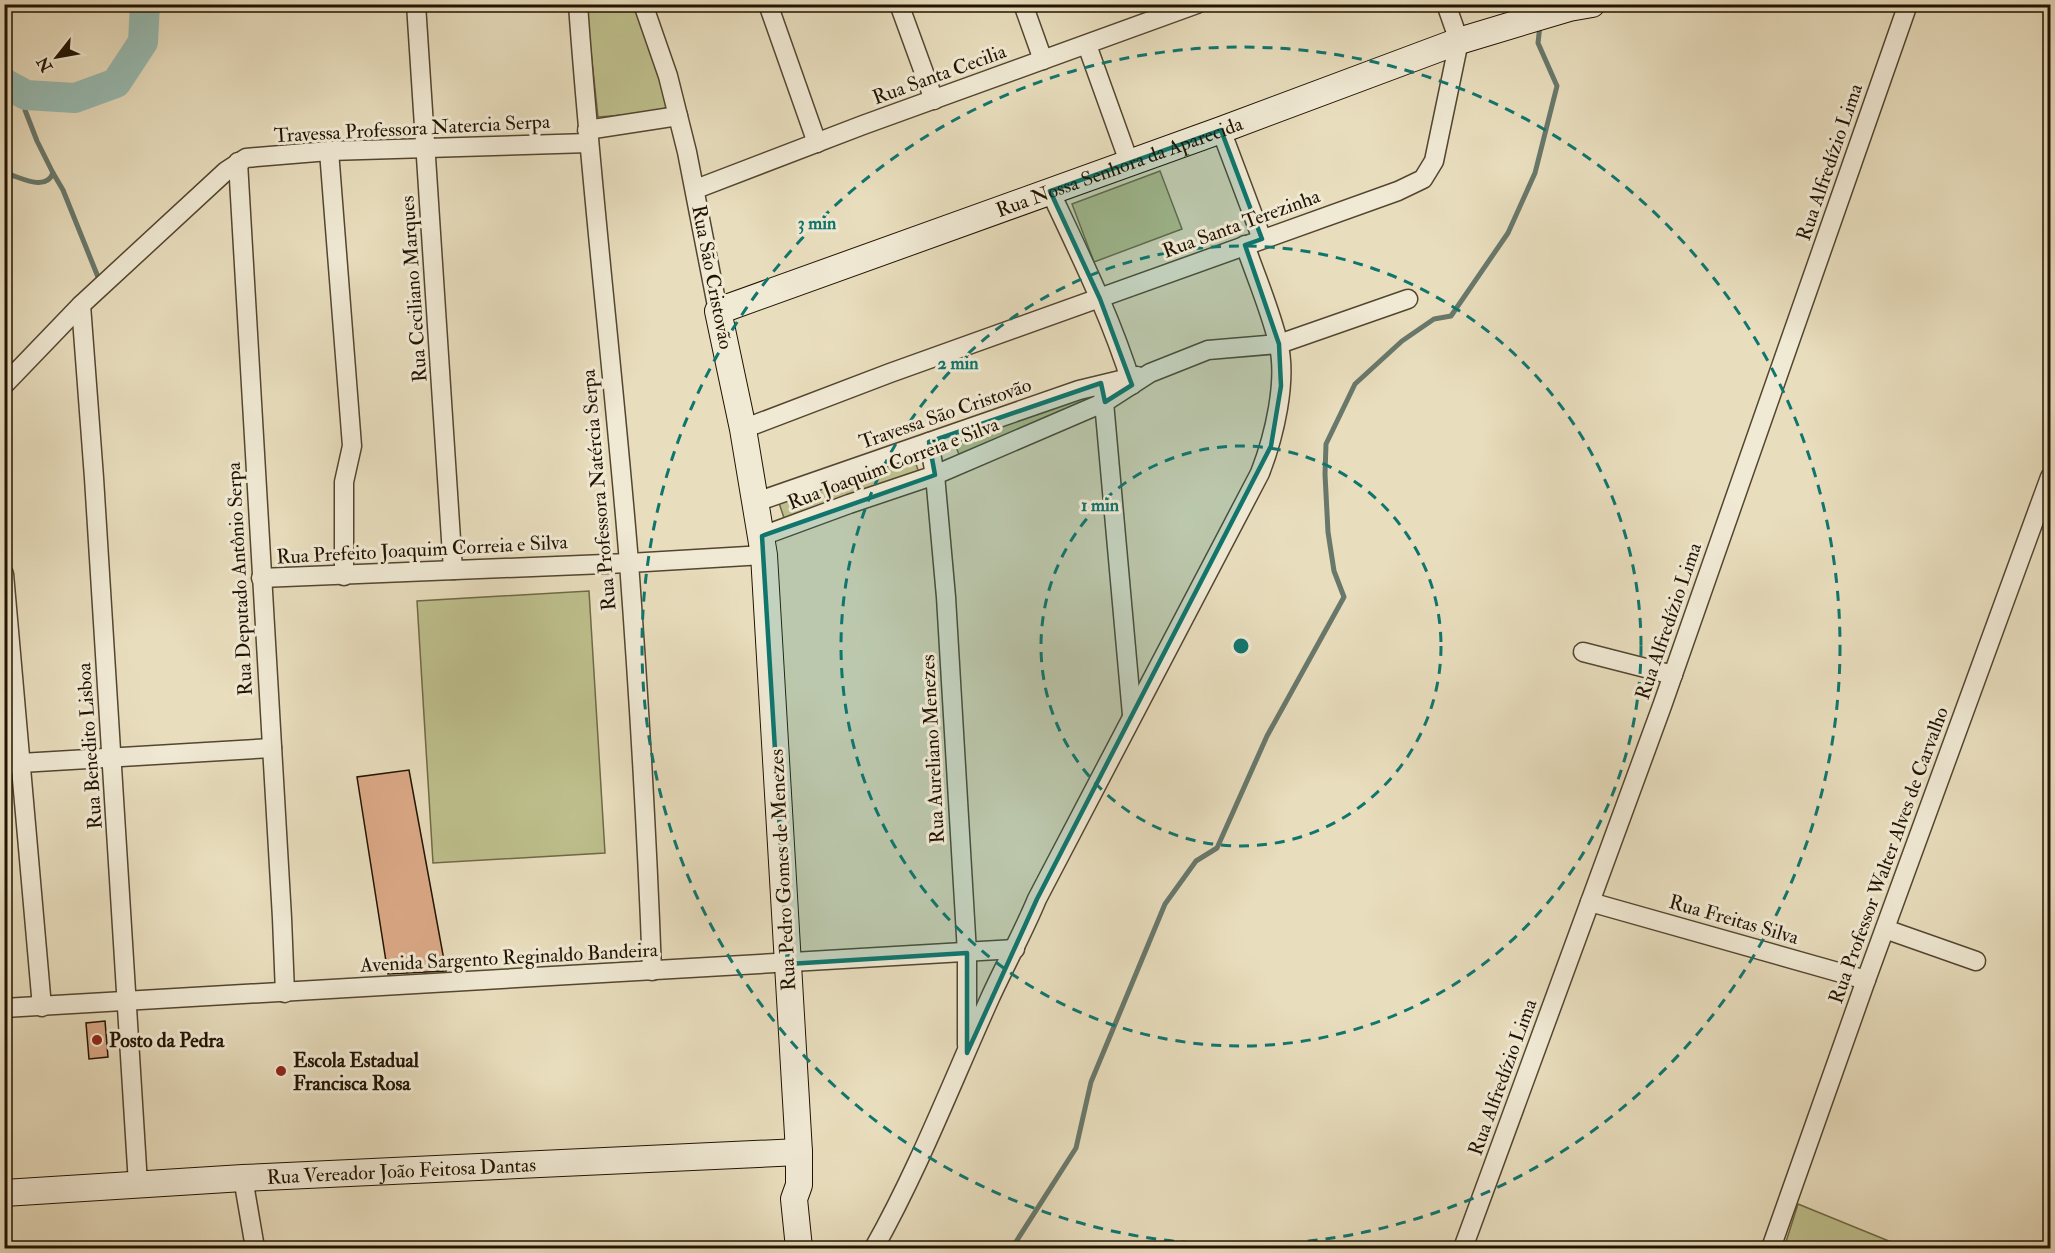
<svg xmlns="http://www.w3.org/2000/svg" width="2055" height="1253" font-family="'IM FELL Double Pica',serif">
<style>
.green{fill:#bdbf8c;stroke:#6f6946;stroke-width:1.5}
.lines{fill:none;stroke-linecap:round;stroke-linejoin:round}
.stream{stroke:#68786b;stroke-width:5}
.river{stroke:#97bbb2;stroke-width:30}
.building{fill:#dca987;stroke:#211301;stroke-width:1.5}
.street-casing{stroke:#534630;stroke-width:21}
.secondary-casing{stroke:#211301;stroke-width:28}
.street{stroke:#f0e9d4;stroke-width:18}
.secondary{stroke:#f0e9d4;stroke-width:26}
.marked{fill:#0f766e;fill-opacity:0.2;stroke:#0f766e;stroke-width:4.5;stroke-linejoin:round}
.ring{fill:none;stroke:#0f766e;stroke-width:3;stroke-dasharray:10 8}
.poi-dot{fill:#8f2418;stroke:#f0e9d4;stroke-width:2}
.labels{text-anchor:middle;stroke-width:6;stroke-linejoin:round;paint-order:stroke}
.street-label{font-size:20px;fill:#211301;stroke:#f0e9d4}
.poi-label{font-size:20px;font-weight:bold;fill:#211301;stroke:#f0e9d4;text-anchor:start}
.centre{fill:#0f766e;stroke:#f0e9d4;stroke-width:3}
.ring-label{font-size:18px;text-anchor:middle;font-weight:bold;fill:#0f766e;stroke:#f0e9d4;stroke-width:6;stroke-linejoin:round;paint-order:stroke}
</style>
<rect width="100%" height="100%" fill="#e8ddbd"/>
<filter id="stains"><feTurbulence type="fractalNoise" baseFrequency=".00333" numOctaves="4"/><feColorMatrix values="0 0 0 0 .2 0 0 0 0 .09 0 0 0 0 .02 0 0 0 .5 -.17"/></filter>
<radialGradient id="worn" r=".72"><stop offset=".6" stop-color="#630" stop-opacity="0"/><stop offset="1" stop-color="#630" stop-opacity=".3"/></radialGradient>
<g class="green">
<polygon points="586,5 638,5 671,94 667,106 661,112 598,117"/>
<polygon points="1160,171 1182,229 1094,262 1072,204"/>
<polygon points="1082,392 1087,407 960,457 954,442"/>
<polygon points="914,458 920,476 785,521 779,503"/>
<polygon points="589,591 605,853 433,863 417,601"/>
<polygon points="1798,1204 1906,1248 1784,1248"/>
</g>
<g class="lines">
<g class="stream">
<path d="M4,173C19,176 45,193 53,173L37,141L25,110L26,95"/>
<polyline points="53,173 63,190 98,277"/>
<polyline points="1012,1248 1076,1148 1091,1082 1165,904 1196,861 1217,848 1267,736 1344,597 1334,571 1328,532 1325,474 1326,444 1355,384 1402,341 1434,319 1451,316 1508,233 1535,173 1557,86 1538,43 1540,25"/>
</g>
<polyline class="river" points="4,83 26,95 75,98 116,83 143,42 145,4"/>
</g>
<g class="building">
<polygon points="409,770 446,971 388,974 357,777"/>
<polygon points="105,1021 108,1057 89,1059 86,1023"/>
</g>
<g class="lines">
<g class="street-casing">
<g id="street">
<polyline points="416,4 453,570"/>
<path d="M578,4C591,191 614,376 629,563C639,699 647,835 652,971"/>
<polyline points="643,4 668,76 687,152 718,311"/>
<polyline points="768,4 817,143"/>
<polyline points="899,4 934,100"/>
<polyline points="1023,4 1043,60"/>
<polyline points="1087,45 1129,162"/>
<polyline points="587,130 678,116"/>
<polyline points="1221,130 1262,239"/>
<polyline points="329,151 352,446 344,482 344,576"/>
<polyline points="238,162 282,918 285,993"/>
<polyline points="696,189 863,125 1197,4"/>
<path d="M1050,191C1080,255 1111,317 1132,385"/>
<polyline points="81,305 94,478 138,1184"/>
<polyline points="4,385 81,305 226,171 246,158 329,151 589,143"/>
<polyline points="1103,391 1132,715"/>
<polyline points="743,429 890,373 1398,191 1423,179 1434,161 1459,41 1446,4"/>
<polyline points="929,442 935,475 946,597 967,953 967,1045"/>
<polyline points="756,502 1079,390 1137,376"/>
<polyline points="762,536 849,504 935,475 1105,402 1150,373 1208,350 1279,344 1408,299"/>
<polyline points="4,574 42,1007"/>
<polyline points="261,578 629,563 764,555"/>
<polyline points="1583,652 1673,675"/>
<polyline points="4,764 272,748"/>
<polyline points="1590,902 1866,980"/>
<polyline points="1885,929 1976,961"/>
<polyline points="4,1008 1015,949"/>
<polyline points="243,1178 255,1248"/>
<path d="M874,1248C919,1168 952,1082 990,998C1005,965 1023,933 1037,899L1260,473C1274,437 1288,380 1278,342C1270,309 1256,277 1245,245"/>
<polyline points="1463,1248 1662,706 1908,4"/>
<polyline points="1771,1248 1866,980 2050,477"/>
</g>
</g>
<g class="secondary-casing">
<g id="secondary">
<path id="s1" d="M4,1193L243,1178L799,1152"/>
<path id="s2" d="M799,1248L794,1199L799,1185V1152L764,555L743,429L718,311L1221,130L1459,41L1569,8L1592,4"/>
</g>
</g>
<use href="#street" class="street"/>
<use href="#secondary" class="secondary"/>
</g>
<path class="marked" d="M1221,130L1262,239L1245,245L1279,344L1281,386L1271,446L1037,899L967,1053V953L788,964L762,536L935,475L929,442L1101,383L1105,402L1132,385L1100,299L1050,191Z"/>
<g class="ring">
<circle cx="1241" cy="646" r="200"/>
<circle cx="1241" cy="646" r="400"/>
<circle cx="1241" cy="646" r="599"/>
</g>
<g class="poi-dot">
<circle cx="97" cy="1040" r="6"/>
<circle cx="281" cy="1071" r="6"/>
</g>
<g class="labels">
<g class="street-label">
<text transform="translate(939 74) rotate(-20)" y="7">Rua Santa Cecilia</text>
<text transform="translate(412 128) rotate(-3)" y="7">Travessa Professora Natercia Serpa</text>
<text transform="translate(1829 162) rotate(-71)" y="7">Rua Alfredízio Lima</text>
<text dy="7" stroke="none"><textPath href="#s2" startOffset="1370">Rua Nossa Senhora da Aparecida</textPath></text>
<text transform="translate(1241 223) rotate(-20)" y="7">Rua Santa Terezinha</text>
<text transform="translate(713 277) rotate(79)" y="7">Rua São Cristovão</text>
<text transform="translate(413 289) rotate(-94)" y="7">Rua Ceciliano Marques</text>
<text transform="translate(945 413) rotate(-19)" y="7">Travessa São Cristovão</text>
<text transform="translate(893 463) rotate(-21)" y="7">Rua Joaquim Correia e Silva</text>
<text transform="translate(598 490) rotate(-95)" y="7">Rua Professora Natércia Serpa</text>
<text transform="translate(422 549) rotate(-3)" y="7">Rua Prefeito Joaquim Correia e Silva</text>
<text transform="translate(239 579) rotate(-93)" y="7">Rua Deputado Antônio Serpa</text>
<text transform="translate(1668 621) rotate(-71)" y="7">Rua Alfredízio Lima</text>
<text transform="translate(89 746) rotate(-94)" y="7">Rua Benedito Lisboa</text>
<text transform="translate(932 749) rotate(-93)" y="7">Rua Aureliano Menezes</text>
<text transform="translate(1888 855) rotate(-70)" y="7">Rua Professor Walter Alves de Carvalho</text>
<text transform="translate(782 870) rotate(-93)" y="7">Rua Pedro Gomes de Menezes</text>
<text transform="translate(1734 919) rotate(16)" y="7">Rua Freitas Silva</text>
<text transform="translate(509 957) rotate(-3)" y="7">Avenida Sargento Reginaldo Bandeira</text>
<text transform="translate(1502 1077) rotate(-70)" y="7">Rua Alfredízio Lima</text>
<text dy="7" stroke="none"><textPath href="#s1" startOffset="398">Rua Vereador João Feitosa Dantas</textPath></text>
</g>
<g class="poi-label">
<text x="109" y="1047">Posto da Pedra</text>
<text x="293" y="1067">Escola Estadual<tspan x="293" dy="23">Francisca Rosa</tspan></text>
</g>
</g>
<circle cx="1241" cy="646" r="9" class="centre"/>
<g class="ring-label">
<text x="817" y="229">3 min</text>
<text x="958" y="369">2 min</text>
<text x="1100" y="511">1 min</text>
</g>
<rect width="2055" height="1253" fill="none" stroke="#e8ddbd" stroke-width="24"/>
<rect x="6" y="6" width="2043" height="1241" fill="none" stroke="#211301" stroke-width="3"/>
<rect x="12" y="12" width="2031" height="1229" fill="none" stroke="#211301" stroke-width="1.5"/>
<g transform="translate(57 57) rotate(239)" stroke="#f0e9d4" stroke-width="4.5" paint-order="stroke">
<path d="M0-4.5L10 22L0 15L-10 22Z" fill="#211301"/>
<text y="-9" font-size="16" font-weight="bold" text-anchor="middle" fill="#211301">N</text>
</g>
<rect width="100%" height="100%" filter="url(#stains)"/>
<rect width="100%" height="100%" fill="url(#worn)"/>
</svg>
